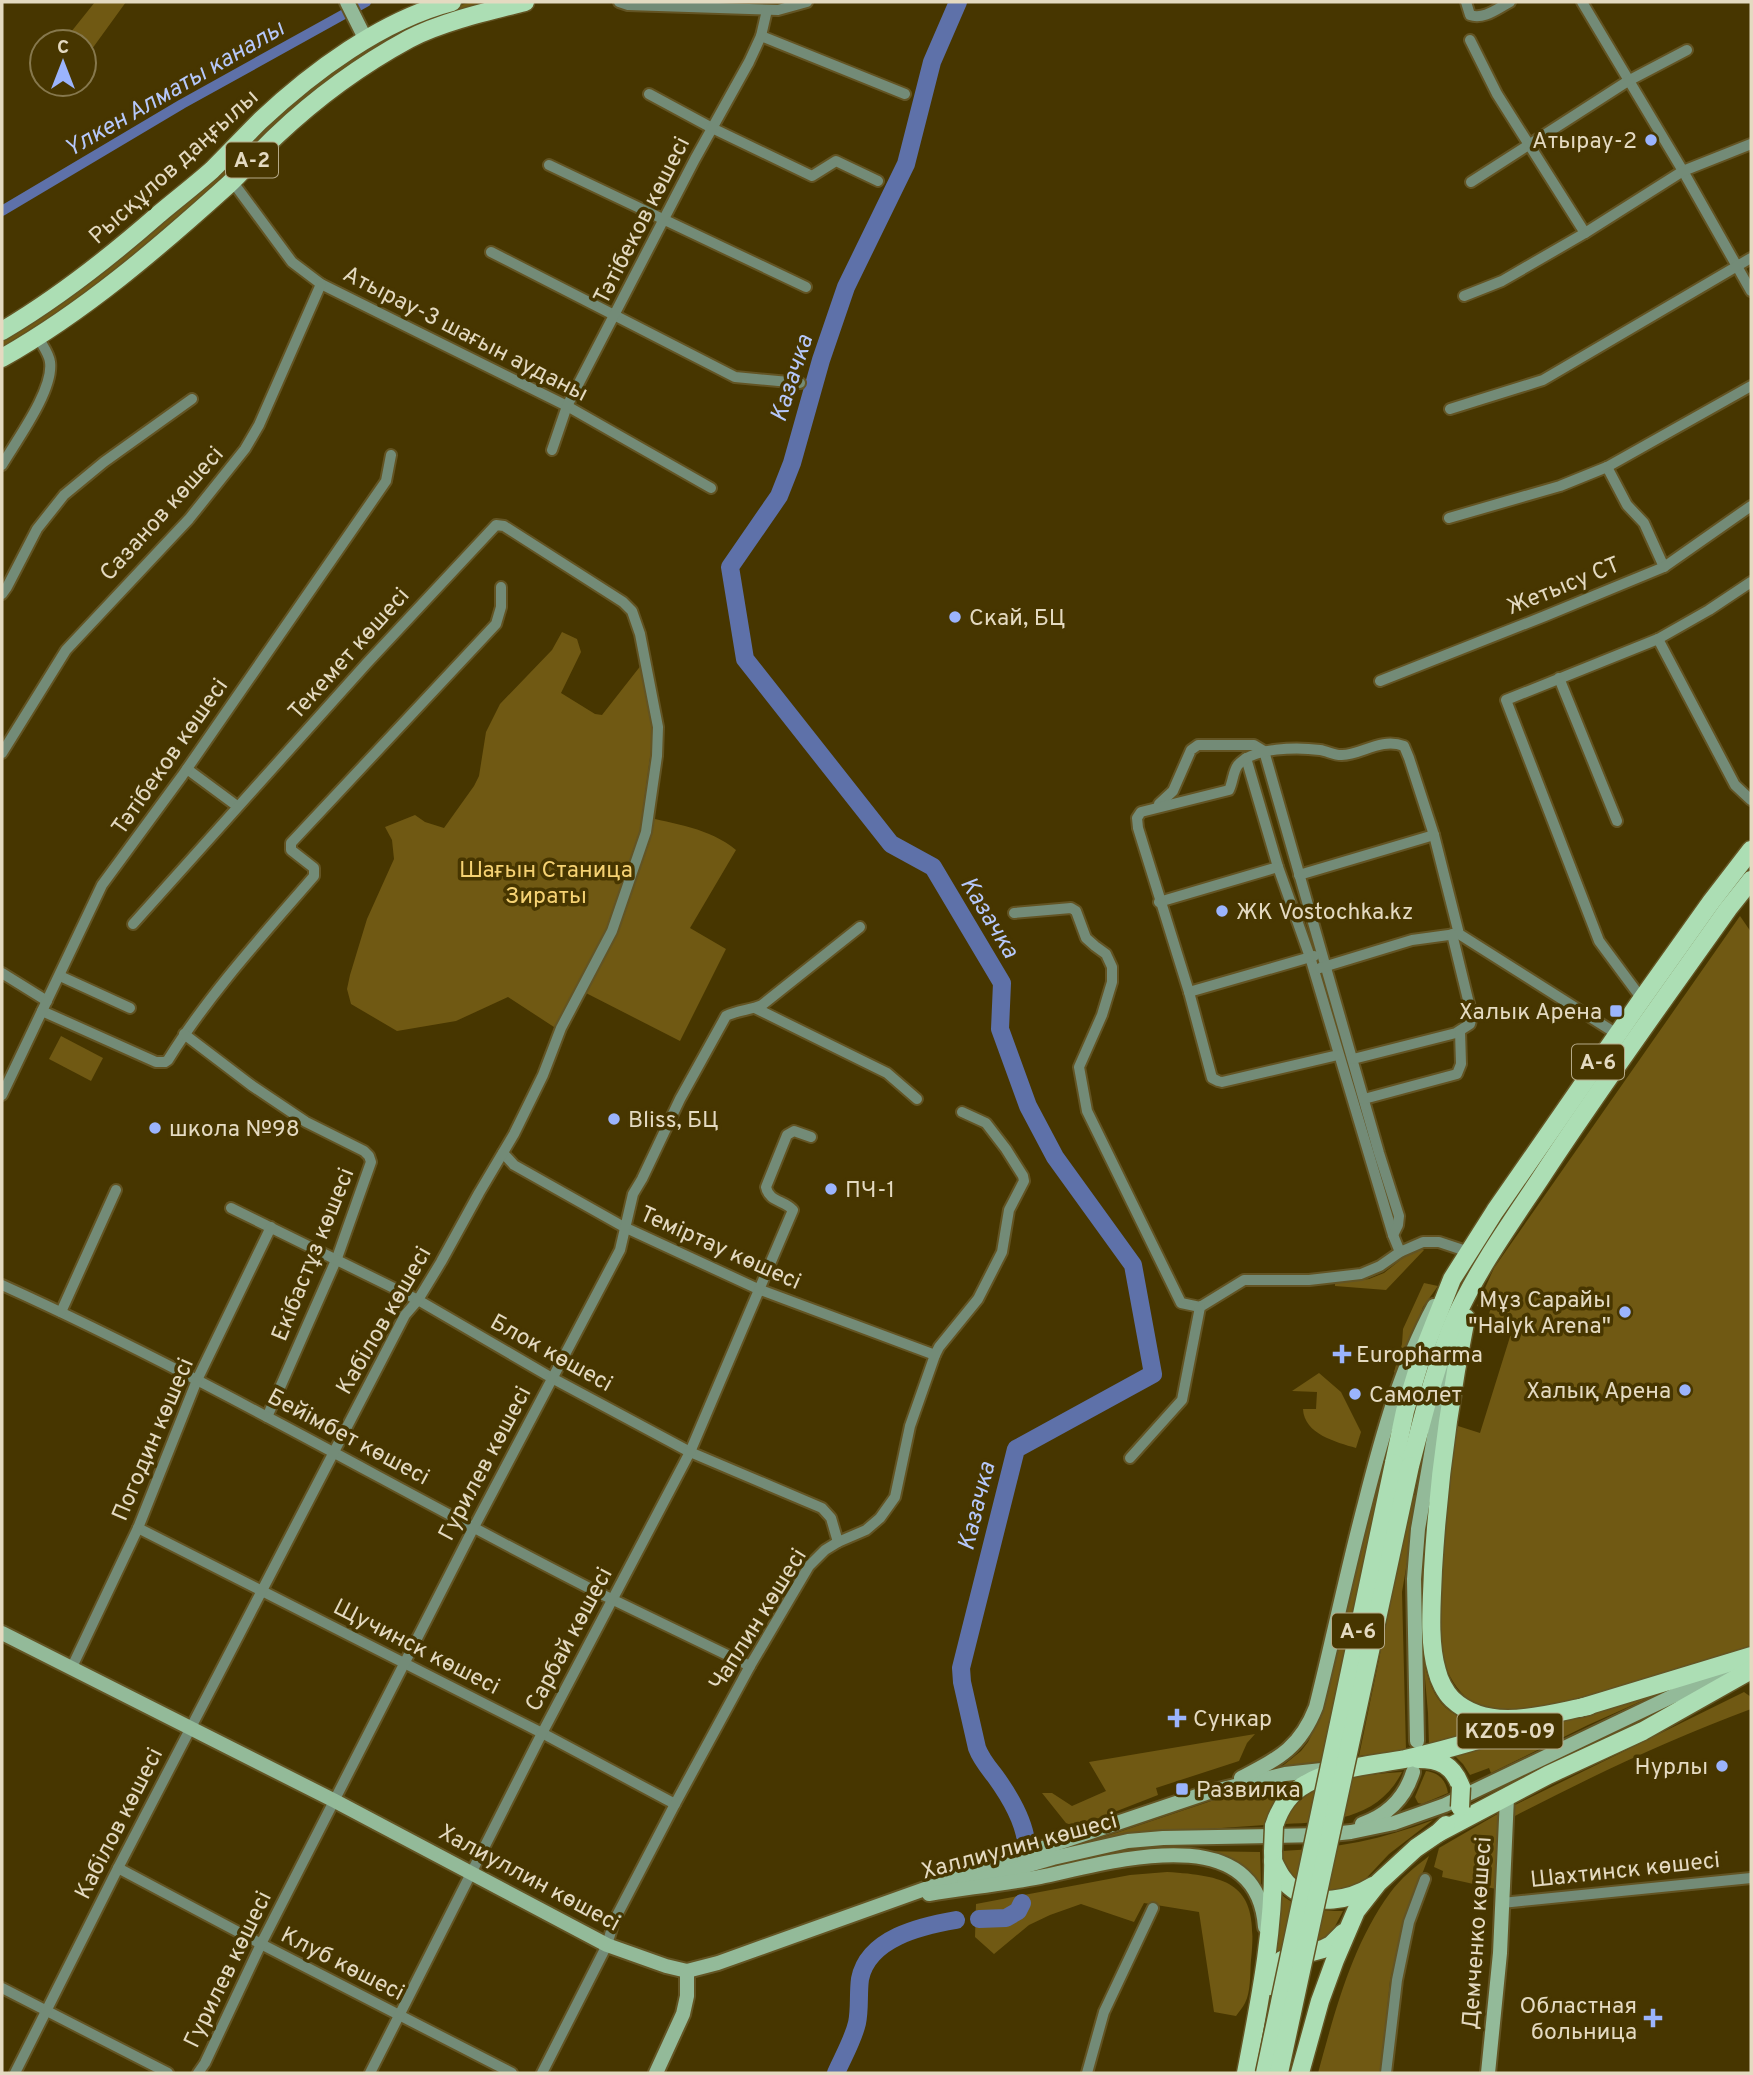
<svg xmlns="http://www.w3.org/2000/svg" width="1753" height="2075" font-family="Overpass,sans-serif">
<style>
.green{fill:#705913}
.lines{fill:none;stroke-linecap:round;stroke-linejoin:round}
.canal{stroke:#5e71a9;stroke-width:10}
.river{stroke:#5e71a9;stroke-width:18}
.street-casing{stroke:#635423;stroke-width:14}
.secondary-casing{stroke:#635423;stroke-width:18}
.primary-casing{stroke:#635423;stroke-width:21}
.street{stroke:#738b77;stroke-width:10}
.secondary{stroke:#93ba99;stroke-width:14}
.primary{stroke:#acdeb4;stroke-width:18}
.primary-bridge-casing{stroke:#635423;stroke-width:21;stroke-linecap:butt}
.primary-bridge{stroke:#acdeb4;stroke-width:18}
.poi-dot{fill:#9bb4fd;stroke:#473600;stroke-width:2.5}
.labels{text-anchor:middle;stroke-width:7;stroke-linejoin:round;paint-order:stroke}
.shield{fill:#473600;stroke:#b5a987;stroke-width:2}
.shield-label{font-size:21px;font-weight:bold;fill:#e4dac1}
.poi-label{font-size:23px;fill:#e4dac1;stroke:#473600;text-anchor:start}
.street-label{font-size:23px;fill:#e4dac1;stroke:#473600}
.park-label{font-size:23px;fill:#f6d273;stroke:#473600}
.water-label{font-size:24px;font-style:italic;fill:#b6c8fa;stroke:#473600}
</style>
<rect width="100%" height="100%" fill="#473600"/>
<g class="green">
<polygon points="95,2 126,2 84,60 84,42 63,42"/>
<polygon points="473,2 506,2 439,18 386,41 322,85 220,182 144,250 69,305 2,347 2,337 316,79 383,35 438,10"/>
<path d="M562,632L577,639L581,652L561,693L595,714L602,715L642,664L653,736L642,816C674,824 710,828 736,850L690,928L726,949L680,1041L584,992H578L554,1027L508,997L456,1021L397,1031L351,1004L347,989L350,975L367,919L394,859L392,840L385,827L415,815L425,822L444,828L474,786L479,776L486,732L500,704L552,650Z"/>
<path d="M1740,916L1751,932V1650L1542,1710C1526,1713 1498,1714 1483,1708C1449,1694 1437,1652 1437,1618C1438,1595 1441,1572 1443,1549C1446,1508 1449,1467 1452,1426L1458,1428V1426L1480,1433L1514,1324L1489,1315L1490,1310L1477,1306L1494,1268Z"/>
<polygon points="61,1036 103,1058 91,1081 49,1059"/>
<polygon points="1414,1249 1424,1250 1386,1290 1335,1286 1335,1283 1369,1279 1384,1273"/>
<polygon points="1424,1283 1438,1286 1423,1307 1398,1374 1394,1372 1402,1344 1403,1329"/>
<path d="M1319,1373L1341,1392L1361,1432L1356,1448C1336,1442 1304,1434 1303,1409H1316L1317,1392L1292,1391Z"/>
<polygon points="1392,1420 1398,1423 1385,1460 1326,1761 1280,1768 1301,1751 1308,1742 1324,1709 1349,1584"/>
<polygon points="1413,1494 1418,1497 1402,1592 1406,1750 1359,1756"/>
<path d="M1423,1656C1432,1705 1449,1721 1499,1726L1429,1745L1428,1713Z"/>
<polygon points="1671,1688 1588,1725 1491,1773 1489,1768 1470,1775 1463,1764 1453,1754"/>
<path d="M1744,1692L1751,1697V1709C1670,1739 1592,1776 1515,1816V1805Z"/>
<polygon points="1255,1734 1247,1743 1239,1761 1156,1788 1158,1795 1076,1827 1066,1823 1042,1793 1052,1793 1072,1806 1106,1791 1089,1762"/>
<path d="M1426,1771C1439,1773 1446,1780 1448,1793L1422,1804L1418,1803L1415,1797Z"/>
<path d="M1402,1772C1379,1818 1332,1822 1285,1824C1300,1779 1361,1775 1402,1772Z"/>
<path d="M1293,1782C1277,1792 1270,1807 1265,1825L1135,1834L1092,1841L1217,1799Z"/>
<polygon points="1501,1812 1496,1889 1442,1877 1443,1871 1434,1867 1439,1848"/>
<path d="M1433,1820L1389,1854L1358,1887L1336,1895L1300,1889L1282,1866V1851C1334,1849 1384,1839 1433,1820Z"/>
<path d="M1195,1851L1260,1852L1261,1884C1237,1861 1228,1856 1195,1851Z"/>
<path d="M1429,1856L1403,1924L1390,1981L1381,2073H1318C1335,2011 1352,1945 1390,1893C1401,1878 1415,1867 1429,1856Z"/>
<path d="M1167,1872C1234,1876 1259,1886 1251,1960C1250,1972 1251,1992 1245,2003C1243,2007 1239,2012 1236,2016L1214,2012L1199,1912L1144,1903L1134,1922L1081,1904L1050,1915L1029,1925L994,1954L975,1937L976,1904L1130,1875Z"/>
<path d="M1282,1895C1299,1910 1322,1911 1343,1911L1330,1936L1323,1943L1271,1962L1278,1939Z"/>
</g>
<g class="lines">
<polyline class="canal" points="2,211 182,104 366,2"/>
<g class="river">
<path d="M958,2L932,62L906,164L846,287L821,360L792,463L779,496L730,567L745,659L891,844L933,867L1002,983L1000,1029L1028,1106L1055,1157L1133,1265L1153,1374L1016,1449L961,1668L962,1682L977,1748C981,1759 988,1767 995,1776C1008,1794 1023,1819 1026,1841"/>
<polyline points="979,1919 1006,1918 1018,1911 1022,1903"/>
<path d="M836,2073C843,2057 853,2040 857,2023C860,2009 858,1994 860,1979C868,1938 921,1926 956,1920"/>
</g>
<g class="street-casing">
<g id="street">
<polyline points="619,2 628,5 778,10 807,2"/>
<path d="M1466,2L1470,15C1484,20 1498,8 1510,2"/>
<polyline points="1582,2 1683,171 1751,291"/>
<polyline points="761,36 905,94"/>
<polyline points="1470,40 1497,94 1585,233"/>
<polyline points="649,94 712,128 812,176 836,161 878,181"/>
<polyline points="549,165 806,287"/>
<polyline points="232,181 292,262 321,284 567,406 711,488"/>
<polyline points="1471,182 1628,81 1687,50"/>
<polyline points="491,252 735,377 800,383"/>
<polyline points="1464,296 1502,281 1585,233 1683,171 1751,144"/>
<polyline points="1450,409 1543,380 1751,258"/>
<polyline points="552,450 567,406 695,159 749,62 761,36 767,10"/>
<path d="M2,465C16,441 54,390 50,362C49,353 42,345 38,337"/>
<polyline points="1607,467 1627,505 1644,523 1664,567"/>
<polyline points="1449,518 1560,486 1607,467 1751,386"/>
<polyline points="2,594 7,587 37,529 64,495 104,462 192,399"/>
<polyline points="1658,639 1735,785 1751,800"/>
<polyline points="1559,678 1617,821"/>
<polyline points="1380,681 1545,616 1664,567 1751,506"/>
<polyline points="2,753 66,650 189,519 245,449 259,425 321,284"/>
<polyline points="1246,758 1278,867 1310,957 1393,1235 1400,1252"/>
<polyline points="187,769 237,806"/>
<polyline points="1159,804 1173,791 1191,750 1198,745 1254,745 1264,751 1379,1153 1399,1216 1398,1225 1393,1235"/>
<polyline points="1299,875 1434,835"/>
<polyline points="1159,902 1278,867"/>
<polyline points="1014,913 1071,908 1076,911 1086,938 1095,946 1106,954 1112,967 1112,982 1102,1015 1079,1067 1087,1111 1181,1303 1200,1307 1244,1280 1309,1280 1361,1274 1380,1266 1400,1252 1423,1242 1439,1242 1469,1252"/>
<polyline points="1320,968 1412,940 1456,934"/>
<polyline points="2,973 47,1001"/>
<polyline points="60,976 130,1008"/>
<polyline points="1189,992 1314,956"/>
<polyline points="1642,999 1599,941 1506,700 1658,639 1709,610 1751,582"/>
<polyline points="755,1008 887,1073 917,1099"/>
<path d="M42,1011L156,1062H165L168,1060C209,994 263,935 314,876V868L291,850V843L496,624L501,607V587"/>
<polyline points="184,1034 251,1085 306,1122 364,1151 369,1156 371,1162 337,1258 267,1417"/>
<path d="M1338,1055L1222,1082L1218,1081L1212,1078L1189,992L1138,828L1137,818L1141,812L1229,790C1233,782 1233,771 1238,765C1253,747 1298,747 1320,750C1327,751 1334,755 1341,755C1360,756 1380,737 1404,746L1409,758L1434,835L1459,934L1617,1034"/>
<polyline points="1353,1059 1456,1033 1470,1024 1472,1016 1452,934"/>
<polyline points="2,1095 102,885 182,776 386,481 391,455"/>
<polyline points="1364,1099 1457,1074 1461,1064 1460,1031"/>
<polyline points="503,1153 514,1165 624,1227 758,1289 935,1355"/>
<polyline points="231,1208 418,1300 552,1378 690,1452 822,1508 831,1518 838,1542"/>
<path d="M2,1285C206,1377 398,1491 597,1592C648,1617 699,1641 750,1666"/>
<polyline points="61,1312 116,1190"/>
<polyline points="1130,1458 1182,1400 1200,1307"/>
<polyline points="138,1528 542,1733 675,1804"/>
<polyline points="72,1667 138,1528 197,1380 271,1227"/>
<polyline points="118,1868 261,1944 512,2073"/>
<polyline points="1502,1903 1751,1878"/>
<polyline points="2,1988 168,2073"/>
<polyline points="15,2073 118,1868 405,1315 418,1300 441,1262 479,1193 514,1134 543,1075 561,1028 612,931 646,832 657,756 658,727 640,634 632,611 623,602 504,526 496,525 367,663 133,924"/>
<path d="M198,2073L205,2063L261,1944L474,1527L620,1250L633,1194L642,1179L680,1099L726,1016C738,1010 751,1010 762,1005L860,927"/>
<path d="M370,2073L538,1741L690,1452L793,1210C784,1200 769,1202 766,1187L787,1135L794,1131L811,1137"/>
<polyline points="542,2073 607,1945 614,1921 675,1804 750,1666 809,1566 825,1550 838,1542 866,1530 880,1518 895,1497 910,1426 935,1355 939,1347 978,1299 1002,1252 1009,1210 1024,1181 1023,1176 1006,1149 986,1123 962,1112"/>
<polyline points="1087,2073 1104,2012 1153,1908"/>
<polyline points="1386,2073 1397,1980 1409,1922 1425,1879"/>
</g>
</g>
<g class="secondary-casing">
<g id="secondary">
<polyline points="347,2 366,40"/>
<polyline points="2,1633 335,1801 607,1945 666,1966 687,1971 718,1963 978,1870 1206,1793 1285,1774 1331,1769"/>
<polyline points="1417,1741 1414,1579 1418,1529 1436,1426 1449,1371"/>
<path d="M1241,1778C1279,1758 1300,1748 1316,1707C1333,1639 1347,1571 1365,1503C1382,1436 1401,1367 1434,1306"/>
<path d="M1362,1824C1388,1815 1405,1798 1413,1772"/>
<polyline points="964,1884 1053,1858 1128,1841 1163,1838 1322,1835 1351,1832 1394,1823 1445,1805 1673,1696 1743,1667"/>
<path d="M929,1894C966,1888 1003,1884 1040,1877C1108,1863 1257,1816 1265,1927"/>
<polyline points="656,2073 683,2014 687,1996 687,1971"/>
<polyline points="1488,2073 1500,1953 1507,1797"/>
</g>
</g>
<g class="primary-casing">
<g id="primary">
<path d="M2,331C58,298 110,257 159,214C177,199 195,185 212,170C228,154 244,137 260,121C312,72 382,20 452,2"/>
<path d="M2,358C85,311 157,249 228,185C245,169 260,151 276,136C316,98 361,65 409,39C441,22 489,11 525,2"/>
<path d="M1466,1318C1449,1401 1438,1485 1433,1570C1432,1601 1428,1641 1437,1671C1439,1680 1445,1692 1452,1699C1489,1734 1546,1714 1589,1706"/>
<polyline points="1394,1463 1405,1411 1422,1355 1452,1279 1495,1211 1642,999 1711,902 1751,850"/>
<path d="M1410,1466C1423,1417 1435,1366 1455,1319C1477,1270 1510,1224 1540,1179C1600,1087 1665,998 1728,909L1751,880"/>
<polyline points="1580,1708 1751,1656"/>
<path d="M1418,1759C1440,1759 1453,1765 1461,1787"/>
<path d="M1274,1826C1280,1807 1289,1793 1306,1784C1336,1767 1372,1765 1405,1759C1447,1750 1489,1737 1530,1724"/>
<polyline points="1438,1833 1548,1775 1643,1731 1751,1670"/>
<path d="M1273,1861C1278,1871 1283,1882 1293,1889C1316,1907 1350,1900 1373,1886"/>
<polyline points="1271,1986 1274,1968 1282,1960 1323,1949 1331,1945 1343,1933"/>
<path d="M1246,2073C1260,2000 1275,1926 1273,1851"/>
<polyline points="1300,2073 1320,2001 1335,1960 1356,1911 1378,1883 1416,1848 1438,1833 1446,1825"/>
</g>
</g>
<use href="#street" class="street"/>
<use href="#secondary" class="secondary"/>
<use href="#primary" class="primary"/>
<g class="primary-bridge-casing">
<g id="primary-bridge">
<polyline points="1460,1807 1461,1787"/>
<polyline points="1273,1851 1274,1826"/>
<polyline points="1265,2073 1394,1463"/>
<polyline points="1279,2073 1410,1466"/>
</g>
</g>
<use href="#primary-bridge" class="primary-bridge"/>
</g>
<g class="poi-dot">
<circle cx="1651" cy="140" r="7"/>
<circle cx="955" cy="617" r="7"/>
<circle cx="1222" cy="911" r="7"/>
<rect x="1609" y="1004" width="14" height="14" rx="3.5"/>
<circle cx="614" cy="1119" r="7"/>
<circle cx="155" cy="1128" r="7"/>
<circle cx="831" cy="1189" r="7"/>
<circle cx="1625" cy="1312" r="7"/>
<path d="M1338.5 1343.5h7v7h7v7h-7v7h-7v-7h-7v-7h7z"/>
<circle cx="1685" cy="1390" r="7"/>
<circle cx="1355" cy="1394" r="7"/>
<path d="M1173.5 1707.5h7v7h7v7h-7v7h-7v-7h-7v-7h7z"/>
<circle cx="1722" cy="1766" r="7"/>
<rect x="1175" y="1782" width="14" height="14" rx="3.5"/>
<path d="M1649.5 2007.5h7v7h7v7h-7v7h-7v-7h-7v-7h7z"/>
</g>
<g class="labels">
<g class="shield">
<rect x="226" y="142.5" width="52" height="35" rx="5"/>
<rect x="1572" y="1044.5" width="52" height="35" rx="5"/>
<rect x="1332" y="1613.5" width="52" height="35" rx="5"/>
<rect x="1457.5" y="1713.5" width="105" height="35" rx="5"/>
</g>
<g class="shield-label">
<text x="252" y="167">A-2</text>
<text x="1598" y="1069">A-6</text>
<text x="1358" y="1638">A-6</text>
<text x="1510" y="1738">KZ05-09</text>
</g>
<g class="poi-label">
<text x="1637" y="148" text-anchor="end">Атырау-2</text>
<text x="969" y="625">Скай, БЦ</text>
<text x="1236" y="919">ЖК Vostochka.kz</text>
<text x="1602" y="1019" text-anchor="end">Халык Арена</text>
<text x="628" y="1127">Bliss, БЦ</text>
<text x="169" y="1136">школа №98</text>
<text x="845" y="1197">ПЧ-1</text>
<text x="1611" y="1307" text-anchor="end">Мұз Сарайы<tspan x="1611" dy="26">"Halyk Arena"</tspan></text>
<text x="1356" y="1362">Europharma</text>
<text x="1671" y="1398" text-anchor="end">Халық Арена</text>
<text x="1369" y="1402">Самолет</text>
<text x="1193" y="1726">Сункар</text>
<text x="1708" y="1774" text-anchor="end">Нурлы</text>
<text x="1196" y="1797">Развилка</text>
<text x="1637" y="2013" text-anchor="end">Областная<tspan x="1637" dy="26">больница</tspan></text>
</g>
<g class="street-label">
<text transform="translate(173 166) rotate(-42)" y="8">Рысқұлов даңғылы</text>
<text transform="translate(641 220) rotate(-63)" y="8">Тәтібеков көшесі</text>
<text transform="translate(466 333) rotate(27)" y="8">Атырау-3 шағын ауданы</text>
<text transform="translate(161 513) rotate(-48)" y="8">Сазанов көшесі</text>
<text transform="translate(1563 585) rotate(-22)" y="8">Жетысу СТ</text>
<text transform="translate(348 653) rotate(-48)" y="8">Текемет көшесі</text>
<text transform="translate(169 756) rotate(-55)" y="8">Тәтібеков көшесі</text>
<text transform="translate(721 1247) rotate(24)" y="8">Теміртау көшесі</text>
<text transform="translate(312 1254) rotate(-68)" y="8">Екібастұз көшесі</text>
<text transform="translate(383 1320) rotate(-60)" y="8">Кабілов көшесі</text>
<text transform="translate(552 1352) rotate(29)" y="8">Блок көшесі</text>
<text transform="translate(349 1436) rotate(28)" y="8">Бейімбет көшесі</text>
<text transform="translate(152 1439) rotate(-67)" y="8">Погодин көшесі</text>
<text transform="translate(484 1463) rotate(-62)" y="8">Гурилев көшесі</text>
<text transform="translate(757 1619) rotate(-58)" y="8">Чаплин көшесі</text>
<text transform="translate(568 1639) rotate(-62)" y="8">Сарбай көшесі</text>
<text transform="translate(417 1646) rotate(27)" y="8">Щучинск көшесі</text>
<text transform="translate(118 1823) rotate(-63)" y="8">Кабілов көшесі</text>
<text transform="translate(1019 1845) rotate(-15)" y="8">Халлиулин көшесі</text>
<text transform="translate(1625 1869) rotate(-6)" y="8">Шахтинск көшесі</text>
<text transform="translate(530 1877) rotate(28)" y="8">Халиуллин көшесі</text>
<text transform="translate(1476 1933) rotate(-86)" y="8">Демченко көшесі</text>
<text transform="translate(343 1963) rotate(27)" y="8">Клуб көшесі</text>
<text transform="translate(227 1969) rotate(-64)" y="8">Гурилев көшесі</text>
</g>
<g class="park-label">
<text x="546" y="877">Шағын Станица<tspan x="546" dy="26">Зираты</tspan></text>
</g>
<g class="water-label">
<text transform="translate(174 88) rotate(-30)" y="8">Үлкен Алматы каналы</text>
<text transform="translate(791 378) rotate(-72)" y="8">Казачка</text>
<text transform="translate(990 917) rotate(59)" y="8">Казачка</text>
<text transform="translate(976 1506) rotate(-76)" y="8">Казачка</text>
</g>
</g>
<rect width="1753" height="2075" fill="none" stroke="#e4dac1" stroke-width="7"/>
<g transform="translate(63 63)"><circle r="33" fill="#473600" stroke="#86784d" stroke-width="2"/>
<path d="M0-5L12 26L0 18L-12 26Z" fill="#9bb4fd"/>
<text y="-10" font-size="19" font-weight="bold" text-anchor="middle" fill="#e4dac1">С</text>
</g>
</svg>
